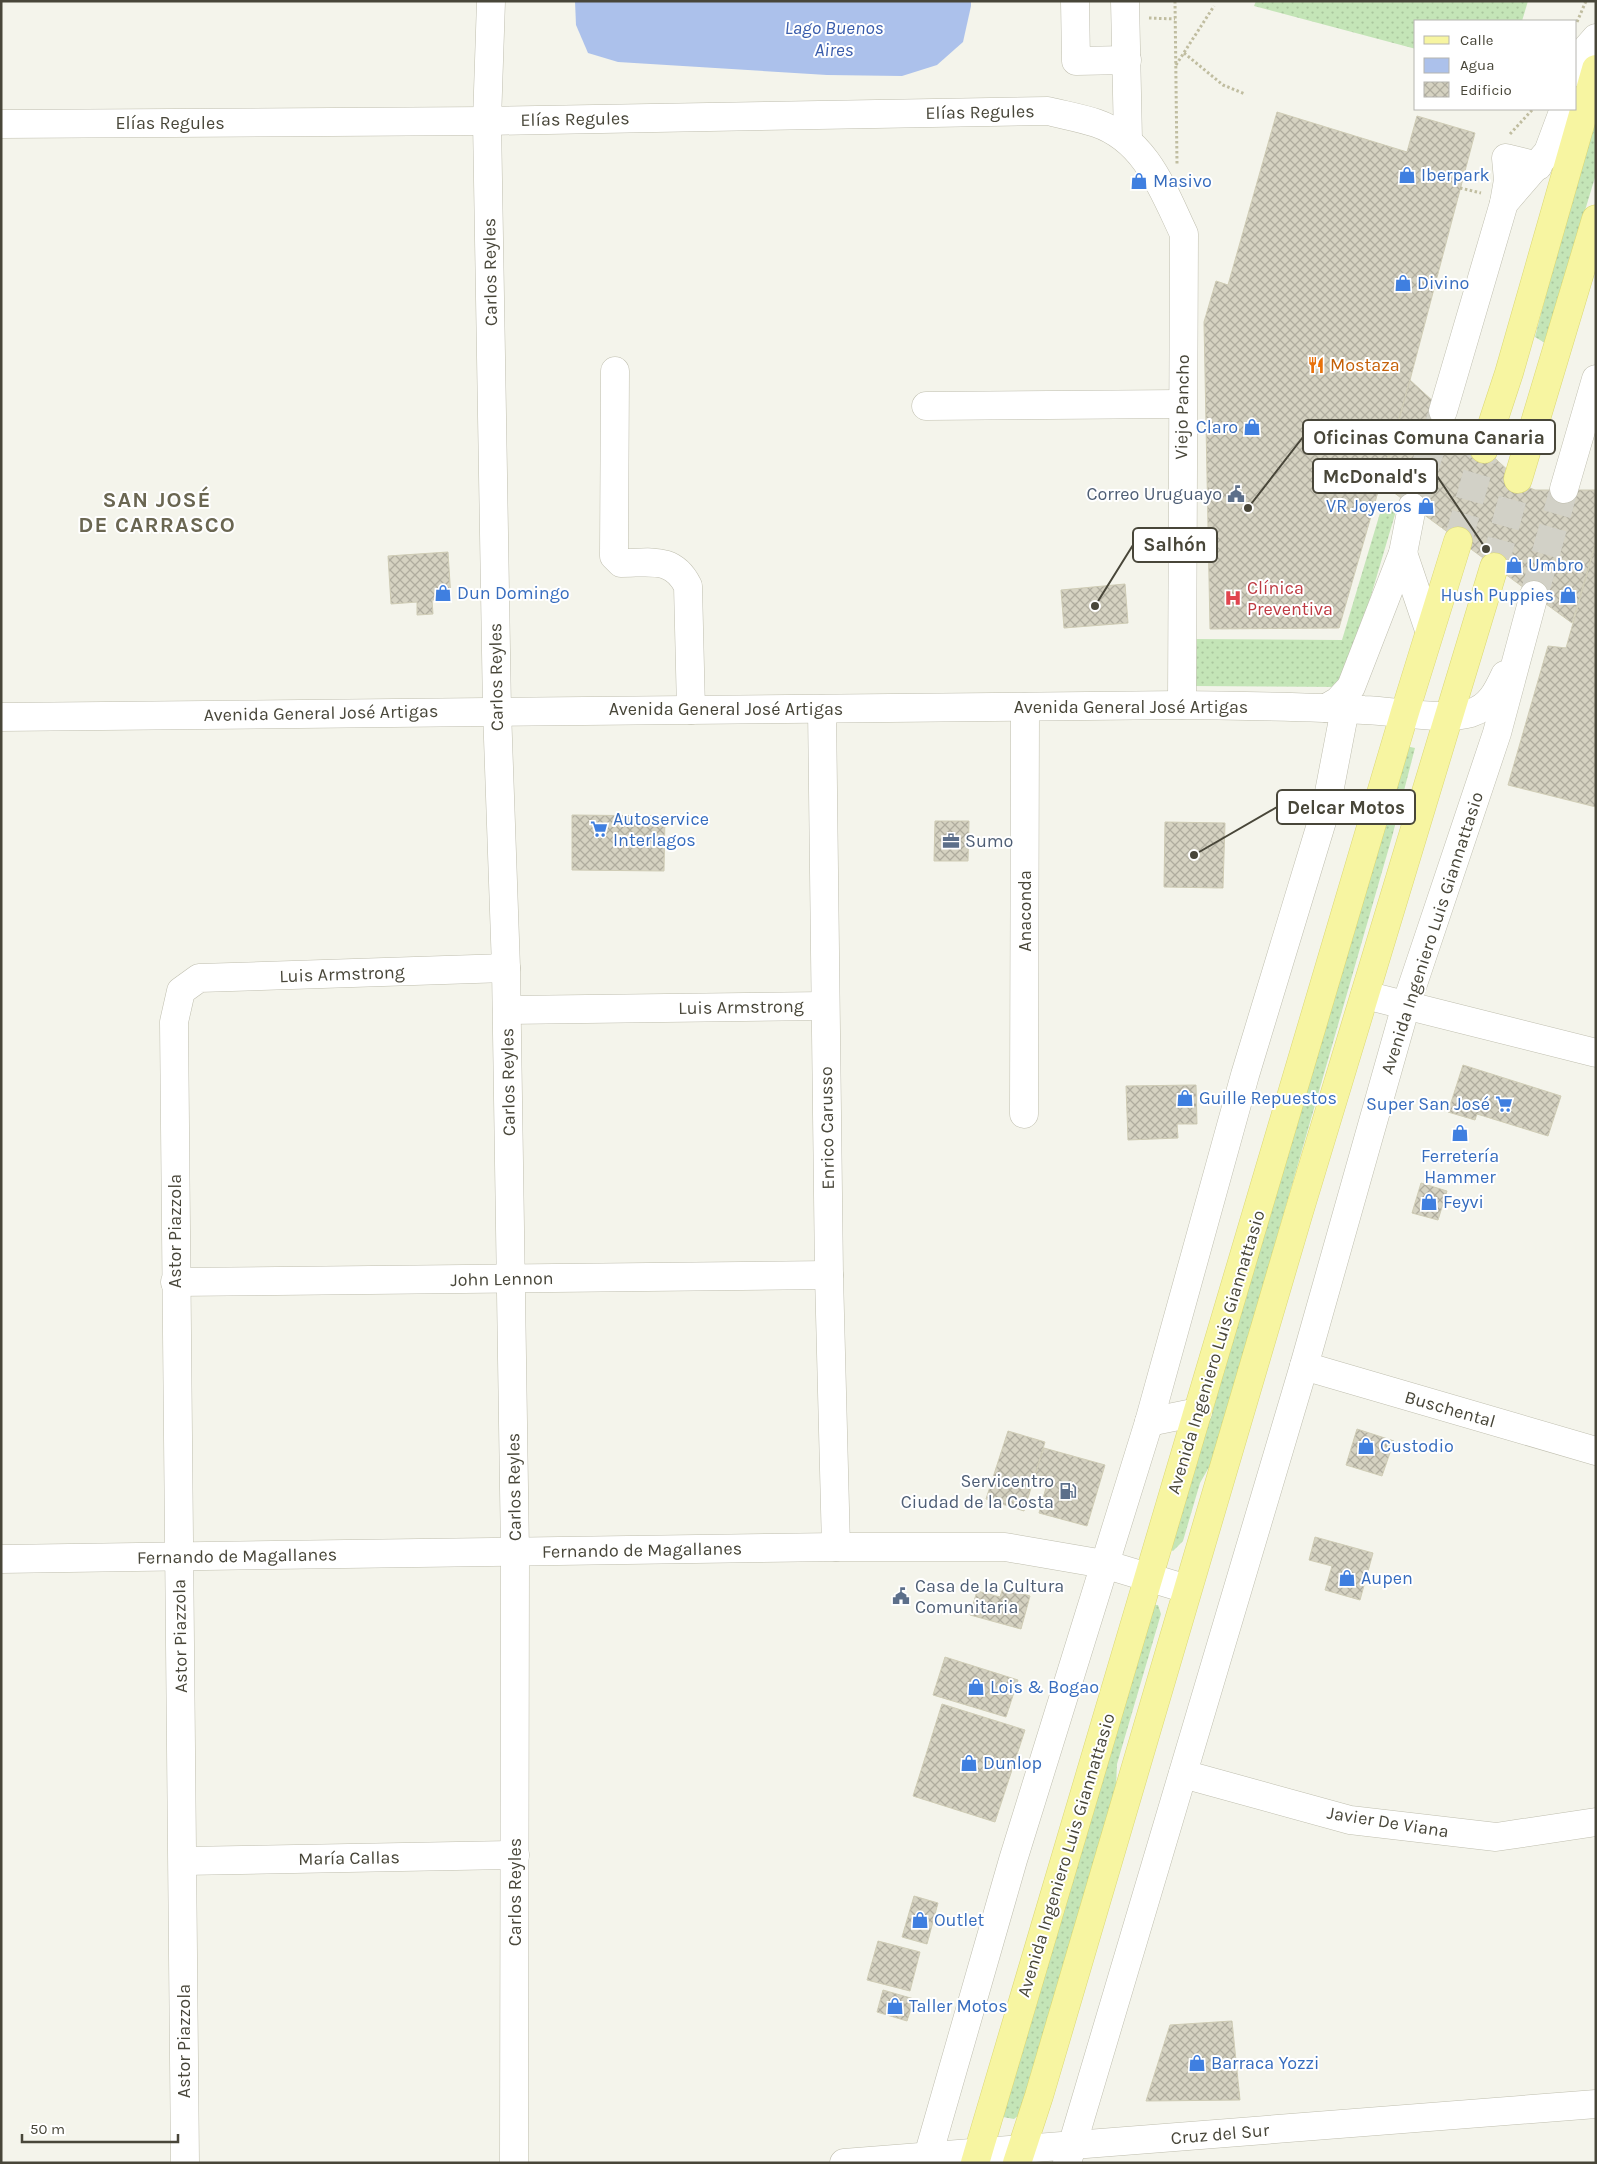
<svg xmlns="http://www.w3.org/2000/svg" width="1597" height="2164" font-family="Karla,sans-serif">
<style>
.grass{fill:url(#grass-dots)}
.water{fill:#acc1eb}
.building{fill:url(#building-cross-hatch);stroke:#cfccb5}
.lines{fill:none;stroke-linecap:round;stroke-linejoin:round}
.minor-tunnel{stroke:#d2d1c7;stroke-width:28;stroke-dasharray:28 14;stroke-linecap:butt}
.major-tunnel{stroke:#d2d1c7;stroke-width:28;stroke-dasharray:28 14;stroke-linecap:butt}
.minor-casing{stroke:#bfbeae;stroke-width:29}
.major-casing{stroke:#dbd872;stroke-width:29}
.path{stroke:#c0bda0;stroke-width:3;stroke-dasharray:2.5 2.5;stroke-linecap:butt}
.minor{stroke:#fff;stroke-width:28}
.major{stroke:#f7f5a1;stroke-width:28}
.labels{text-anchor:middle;stroke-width:4;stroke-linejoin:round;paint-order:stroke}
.street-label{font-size:18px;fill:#484639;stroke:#fff}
.shop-label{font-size:18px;fill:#366cbe;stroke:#fff;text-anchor:start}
.food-label{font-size:18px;fill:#c56008;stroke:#fff;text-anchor:start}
.service-label{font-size:18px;fill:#4e5e75;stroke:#fff;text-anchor:end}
.health-label{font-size:18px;fill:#be3a42;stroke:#fff;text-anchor:start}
.water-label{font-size:19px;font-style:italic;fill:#3a5dac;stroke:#fff}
.district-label{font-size:22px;font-weight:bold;letter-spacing:1px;fill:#6a6651;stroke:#fff}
.leader{fill:none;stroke:#484639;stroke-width:2}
.callout-dot{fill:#484639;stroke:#fff;stroke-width:2}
.callout{fill:#fff;stroke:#484639;stroke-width:2}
.callout-label{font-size:19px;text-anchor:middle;font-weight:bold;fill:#484639}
</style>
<defs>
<pattern id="grass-dots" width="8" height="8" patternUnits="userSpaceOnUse" patternTransform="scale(1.25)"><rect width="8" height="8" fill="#c4e5b7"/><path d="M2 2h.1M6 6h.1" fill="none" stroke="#aac69e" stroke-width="1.8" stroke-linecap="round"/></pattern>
<pattern id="building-cross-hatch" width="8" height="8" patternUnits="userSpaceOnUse" patternTransform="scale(1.25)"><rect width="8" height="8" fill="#d5d2c1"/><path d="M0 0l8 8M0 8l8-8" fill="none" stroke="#afac9e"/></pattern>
</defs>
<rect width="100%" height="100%" fill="#f4f4eb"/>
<g class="grass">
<polygon points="1256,1 1528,1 1522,21 1416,21 1416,49 1254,6"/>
<polygon points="1596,115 1596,174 1545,343 1535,337 1567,213"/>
<polygon points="1383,503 1396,511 1344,687 1192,686 1191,639 1342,640"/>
<polygon points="1406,746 1415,748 1392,837 1213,1460 1200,1483 1183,1541 1173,1551 1168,1548"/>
<polygon points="1154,1605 1158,1605 1161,1614 1117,1764 1116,1786 1019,2115 1014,2119 1003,2117 1002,2113"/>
</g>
<polygon class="water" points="575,1 971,1 971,6 963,42 937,65 902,76 827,75 618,62 588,53 576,25"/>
<g class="building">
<polygon points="1277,112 1407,152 1417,116 1475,133 1410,380 1339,628 1210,629 1204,322 1216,281 1228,285"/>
<polygon points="1410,380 1525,486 1535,490 1596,490 1596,542 1572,623 1393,492 1380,489"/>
<polygon points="1596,542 1596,807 1508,785 1548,646 1566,648"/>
<polygon points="448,552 451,599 432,600 433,614 417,615 417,602 391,604 388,556"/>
<polygon points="1125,584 1128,623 1064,628 1061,590"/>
<polygon points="572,815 665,816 664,871 572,870"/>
<polygon points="935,821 969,821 968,861 934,861"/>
<polygon points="1165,822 1225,823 1223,888 1164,887"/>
<polygon points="1463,1065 1561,1096 1548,1136 1477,1114 1475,1120 1448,1112"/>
<polygon points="1196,1085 1197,1124 1177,1124 1178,1138 1128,1140 1126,1086"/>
<polygon points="1421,1183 1447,1191 1438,1220 1412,1213"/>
<polygon points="1357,1429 1394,1441 1382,1476 1346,1465"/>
<polygon points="1008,1431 1045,1442 1024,1511 986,1499"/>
<polygon points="1044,1448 1105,1465 1087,1526 1039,1513 1047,1484 1033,1480"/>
<polygon points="1315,1537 1373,1553 1360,1600 1325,1590 1332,1566 1309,1560"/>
<polygon points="1003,1588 1030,1596 1021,1629 970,1615 977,1591 1000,1597"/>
<polygon points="945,1657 1018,1680 1006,1717 933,1695"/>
<polygon points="942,1704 1025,1730 995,1822 913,1796"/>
<polygon points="914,1896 938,1903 927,1944 902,1937"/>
<polygon points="878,1941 920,1952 910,1991 867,1980"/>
<polygon points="883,1990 914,1999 907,2021 877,2012"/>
<polygon points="1232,2021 1240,2100 1146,2101 1170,2025"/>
</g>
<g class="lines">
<g class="minor-tunnel">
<polyline points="1412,507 1443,411"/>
<polyline points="1534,595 1564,489"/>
</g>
<g class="major-tunnel">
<polyline points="1458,541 1484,449"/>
<polyline points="1494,567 1518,479"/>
</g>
<g class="minor-casing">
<g id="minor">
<polyline points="491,1 487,121 497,710 506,968 515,1553 514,2163"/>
<polyline points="1075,1 1076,61 1127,60"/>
<polyline points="1125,1 1128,140"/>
<polyline points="1576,72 1582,54 1596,38"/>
<path d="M1,124L487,121L1048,111C1064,115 1081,118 1096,123C1146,140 1163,190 1184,234L1182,705"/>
<polyline points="1504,203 1508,180 1506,158 1538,166"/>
<path d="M615,371L614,556L621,563C651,563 673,556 688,586L691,710"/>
<polyline points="926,406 1182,404"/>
<polyline points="1443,411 1504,203 1548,152 1564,109"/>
<polyline points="1564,489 1596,379"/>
<polyline points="1403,553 1429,630"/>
<polyline points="1326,708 1338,701 1351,687 1403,553 1412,507"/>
<polyline points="822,709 829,1275 836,1547"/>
<path d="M1,717L1182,705C1242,706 1304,706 1364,710C1394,711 1443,721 1471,713C1490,707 1497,692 1505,675"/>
<polyline points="1365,995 1596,1053"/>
<polyline points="507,1010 825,1006"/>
<polyline points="1024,1114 1025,707"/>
<polyline points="175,1282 829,1275"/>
<polyline points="1304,1366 1596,1451"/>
<polyline points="1149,1422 1198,1412"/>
<polyline points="1,1559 836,1547 1005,1547 1104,1564 1187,1589"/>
<polyline points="1183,1774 1350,1820 1496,1837 1596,1822"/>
<polyline points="183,1861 515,1855"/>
<polyline points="185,2163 174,1022 181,991 199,978 506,968"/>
<polyline points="844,2163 1596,2104"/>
<polyline points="926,2163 1013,1860 1149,1422 1245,1075 1326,808 1345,709"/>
<polyline points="1067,2163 1304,1366 1406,1005 1497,733 1534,595"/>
</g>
</g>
<g class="major-casing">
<g id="major">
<polyline points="1484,449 1509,373 1596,69"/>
<polyline points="1518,479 1596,219"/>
<polyline points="975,2163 1405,712 1458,541"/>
<polyline points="1017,2163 1039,2096 1299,1212 1494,567"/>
</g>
</g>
<g class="path">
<polyline points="1175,1 1177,164"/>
<polyline points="1149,18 1175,19"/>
<polyline points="1577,22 1586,1"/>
<polyline points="1184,53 1223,85 1245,94"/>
<polyline points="1176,65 1214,6"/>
<polyline points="1510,134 1533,109"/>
<polyline points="1460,188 1481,193"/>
</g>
<use href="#minor" class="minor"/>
<use href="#major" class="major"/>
</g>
<defs>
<g id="shop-bare" transform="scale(1.35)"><path d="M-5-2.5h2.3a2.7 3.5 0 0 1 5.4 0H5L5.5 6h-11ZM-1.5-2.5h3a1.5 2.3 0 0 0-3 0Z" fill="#3f7fe0" stroke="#fff" stroke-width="2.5" paint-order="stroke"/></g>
<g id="restaurant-bare" transform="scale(1.35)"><path d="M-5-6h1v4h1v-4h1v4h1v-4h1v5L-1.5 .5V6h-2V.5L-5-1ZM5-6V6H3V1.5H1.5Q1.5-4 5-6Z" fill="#e8710a" stroke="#fff" stroke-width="2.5" paint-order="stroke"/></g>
<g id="civic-bare" transform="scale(1.35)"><path d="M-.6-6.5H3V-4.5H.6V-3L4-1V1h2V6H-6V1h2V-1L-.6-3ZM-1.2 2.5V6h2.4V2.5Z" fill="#5c6f8a" stroke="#fff" stroke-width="2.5" paint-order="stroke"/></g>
<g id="hospital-bare" transform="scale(1.35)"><path d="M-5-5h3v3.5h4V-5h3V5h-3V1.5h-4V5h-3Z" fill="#e0444e" stroke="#fff" stroke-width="2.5" paint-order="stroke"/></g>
<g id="supermarket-bare" transform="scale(1.35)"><path d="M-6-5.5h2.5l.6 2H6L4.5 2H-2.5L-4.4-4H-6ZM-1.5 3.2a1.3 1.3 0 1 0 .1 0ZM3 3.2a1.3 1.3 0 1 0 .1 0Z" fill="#3f7fe0" stroke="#fff" stroke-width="2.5" paint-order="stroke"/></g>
<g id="office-bare" transform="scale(1.35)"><path d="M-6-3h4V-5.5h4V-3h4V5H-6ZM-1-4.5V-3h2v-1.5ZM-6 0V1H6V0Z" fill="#5c6f8a" stroke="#fff" stroke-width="2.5" paint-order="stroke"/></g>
<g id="fuel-bare" transform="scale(1.35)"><path d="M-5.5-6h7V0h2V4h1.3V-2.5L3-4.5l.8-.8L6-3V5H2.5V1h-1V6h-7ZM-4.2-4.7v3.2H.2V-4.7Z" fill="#5c6f8a" stroke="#fff" stroke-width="2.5" paint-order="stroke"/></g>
</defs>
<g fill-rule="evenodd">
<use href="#shop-bare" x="1407" y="175"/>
<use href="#shop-bare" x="1139" y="181"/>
<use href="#shop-bare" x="1403" y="283"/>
<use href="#restaurant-bare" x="1316" y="365"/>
<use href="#shop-bare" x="1252" y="427"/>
<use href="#civic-bare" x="1236" y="494"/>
<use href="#shop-bare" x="1426" y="506"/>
<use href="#shop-bare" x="1514" y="565"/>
<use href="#shop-bare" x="443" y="593"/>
<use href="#shop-bare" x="1568" y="595"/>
<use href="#hospital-bare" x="1233" y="598"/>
<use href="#supermarket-bare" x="599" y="829"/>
<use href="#office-bare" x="951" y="841"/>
<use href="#shop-bare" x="1185" y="1098"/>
<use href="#supermarket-bare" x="1504" y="1104"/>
<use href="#shop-bare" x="1460" y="1133"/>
<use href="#shop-bare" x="1429" y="1202"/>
<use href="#shop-bare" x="1366" y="1446"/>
<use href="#fuel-bare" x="1068" y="1491"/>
<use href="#shop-bare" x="1347" y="1578"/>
<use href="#civic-bare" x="901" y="1596"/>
<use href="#shop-bare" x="976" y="1687"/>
<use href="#shop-bare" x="969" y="1763"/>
<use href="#shop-bare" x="920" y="1920"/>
<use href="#shop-bare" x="895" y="2006"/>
<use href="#shop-bare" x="1197" y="2063"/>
</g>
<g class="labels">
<g class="street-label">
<text transform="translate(980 112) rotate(-1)" y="6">Elías Regules</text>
<text transform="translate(575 119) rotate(-1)" y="6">Elías Regules</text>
<text x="170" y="129">Elías Regules</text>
<text transform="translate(490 272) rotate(-91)" y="6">Carlos Reyles</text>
<text transform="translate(1182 407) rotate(-89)" y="6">Viejo Pancho</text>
<text transform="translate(496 677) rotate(-91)" y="6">Carlos Reyles</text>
<text x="1131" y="713">Avenida General José Artigas</text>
<text x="726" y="715">Avenida General José Artigas</text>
<text transform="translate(321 713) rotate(-1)" y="6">Avenida General José Artigas</text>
<text transform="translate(1025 911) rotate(-90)" y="6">Anaconda</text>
<text transform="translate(1432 933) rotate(-72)" y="6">Avenida Ingeniero Luis Giannattasio</text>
<text transform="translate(342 974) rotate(-2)" y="6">Luis Armstrong</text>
<text transform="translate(741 1007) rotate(-1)" y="6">Luis Armstrong</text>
<text transform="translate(508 1082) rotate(-91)" y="6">Carlos Reyles</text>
<text transform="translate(827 1128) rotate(-91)" y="6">Enrico Carusso</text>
<text transform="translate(175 1231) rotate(-90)" y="6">Astor Piazzola</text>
<text transform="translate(502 1279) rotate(-1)" y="6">John Lennon</text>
<text transform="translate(1216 1352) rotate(-73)" y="6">Avenida Ingeniero Luis Giannattasio</text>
<text transform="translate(1450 1409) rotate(16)" y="6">Buschental</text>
<text transform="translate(514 1487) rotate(-91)" y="6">Carlos Reyles</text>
<text transform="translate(642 1550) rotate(-1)" y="6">Fernando de Magallanes</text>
<text transform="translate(237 1556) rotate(-1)" y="6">Fernando de Magallanes</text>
<text transform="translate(180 1636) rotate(-91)" y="6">Astor Piazzola</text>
<text transform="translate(1388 1822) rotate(9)" y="6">Javier De Viana</text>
<text transform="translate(1066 1855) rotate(-73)" y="6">Avenida Ingeniero Luis Giannattasio</text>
<text transform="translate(349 1858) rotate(-1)" y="6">María Callas</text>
<text transform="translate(515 1892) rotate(-90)" y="6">Carlos Reyles</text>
<text transform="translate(184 2041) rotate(-90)" y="6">Astor Piazzola</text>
<text transform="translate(1220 2134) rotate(-5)" y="6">Cruz del Sur</text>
</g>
<g class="shop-label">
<text x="1421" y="181">Iberpark</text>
<text x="1153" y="187">Masivo</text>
<text x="1417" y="289">Divino</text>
<text x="1238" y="433" text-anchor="end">Claro</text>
<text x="1412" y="512" text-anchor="end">VR Joyeros</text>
<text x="1528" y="571">Umbro</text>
<text x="457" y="599">Dun Domingo</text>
<text x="1554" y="601" text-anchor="end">Hush Puppies</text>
<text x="613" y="825">Autoservice<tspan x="613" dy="21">Interlagos</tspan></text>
<text x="1199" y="1104">Guille Repuestos</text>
<text x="1490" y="1110" text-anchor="end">Super San José</text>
<text x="1460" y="1162" text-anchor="middle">Ferretería<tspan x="1460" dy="21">Hammer</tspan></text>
<text x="1443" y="1208">Feyvi</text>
<text x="1380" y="1452">Custodio</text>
<text x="1361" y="1584">Aupen</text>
<text x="990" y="1693">Lois &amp; Bogao</text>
<text x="983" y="1769">Dunlop</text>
<text x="934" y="1926">Outlet</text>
<text x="909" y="2012">Taller Motos</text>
<text x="1211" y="2069">Barraca Yozzi</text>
</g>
<g class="food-label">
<text x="1330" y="371">Mostaza</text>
</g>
<g class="service-label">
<text x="1222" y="500">Correo Uruguayo</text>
<text x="965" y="847" text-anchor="start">Sumo</text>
<text x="1054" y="1487">Servicentro<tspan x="1054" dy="21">Ciudad de la Costa</tspan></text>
<text x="915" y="1592" text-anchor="start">Casa de la Cultura<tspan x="915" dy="21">Comunitaria</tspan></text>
</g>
<g class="health-label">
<text x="1247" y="594">Clínica<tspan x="1247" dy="21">Preventiva</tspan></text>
</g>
<g class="water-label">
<text x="834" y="34">Lago Buenos<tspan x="834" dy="22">Aires</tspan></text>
</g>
<g class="district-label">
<text x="157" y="507">SAN JOSÉ<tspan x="157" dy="25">DE CARRASCO</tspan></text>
</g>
</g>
<path class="leader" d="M1248 508L1303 437M1486 549L1437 476M1095 606L1133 545M1194 855L1277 807"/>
<g class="callout-dot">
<circle cx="1248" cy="508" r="5"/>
<circle cx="1486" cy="549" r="5"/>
<circle cx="1095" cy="606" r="5"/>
<circle cx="1194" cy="855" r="5"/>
</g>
<g class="callout">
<rect x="1303" y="420" width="252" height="34" rx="5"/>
<rect x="1313" y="459" width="124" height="34" rx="5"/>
<rect x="1133" y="528" width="84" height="34" rx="5"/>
<rect x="1277" y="790" width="138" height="34" rx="5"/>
</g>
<g class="callout-label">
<text x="1429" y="444">Oficinas Comuna Canaria</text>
<text x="1375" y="483">McDonald's</text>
<text x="1175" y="551">Salhón</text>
<text x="1346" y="814">Delcar Motos</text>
</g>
<rect width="1597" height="2164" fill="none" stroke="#484639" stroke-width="5"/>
<rect x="1414" y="20" width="162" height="90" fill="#ffffff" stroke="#b6b5b0"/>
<rect x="1424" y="36" width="25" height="8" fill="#f7f5a1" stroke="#b6b5b0"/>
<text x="1460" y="45" font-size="15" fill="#484639">Calle</text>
<rect x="1424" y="58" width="25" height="15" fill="#acc1eb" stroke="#b6b5b0"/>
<text x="1460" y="70" font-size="15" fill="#484639">Agua</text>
<rect x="1424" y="82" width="25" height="15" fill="url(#building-cross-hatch)" stroke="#b6b5b0"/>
<text x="1460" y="95" font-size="15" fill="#484639">Edificio</text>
<path d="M22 2134v8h156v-8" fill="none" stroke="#484639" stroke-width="2.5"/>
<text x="30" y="2134" font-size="15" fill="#484639" stroke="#ffffff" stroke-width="4" paint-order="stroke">50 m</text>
</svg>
